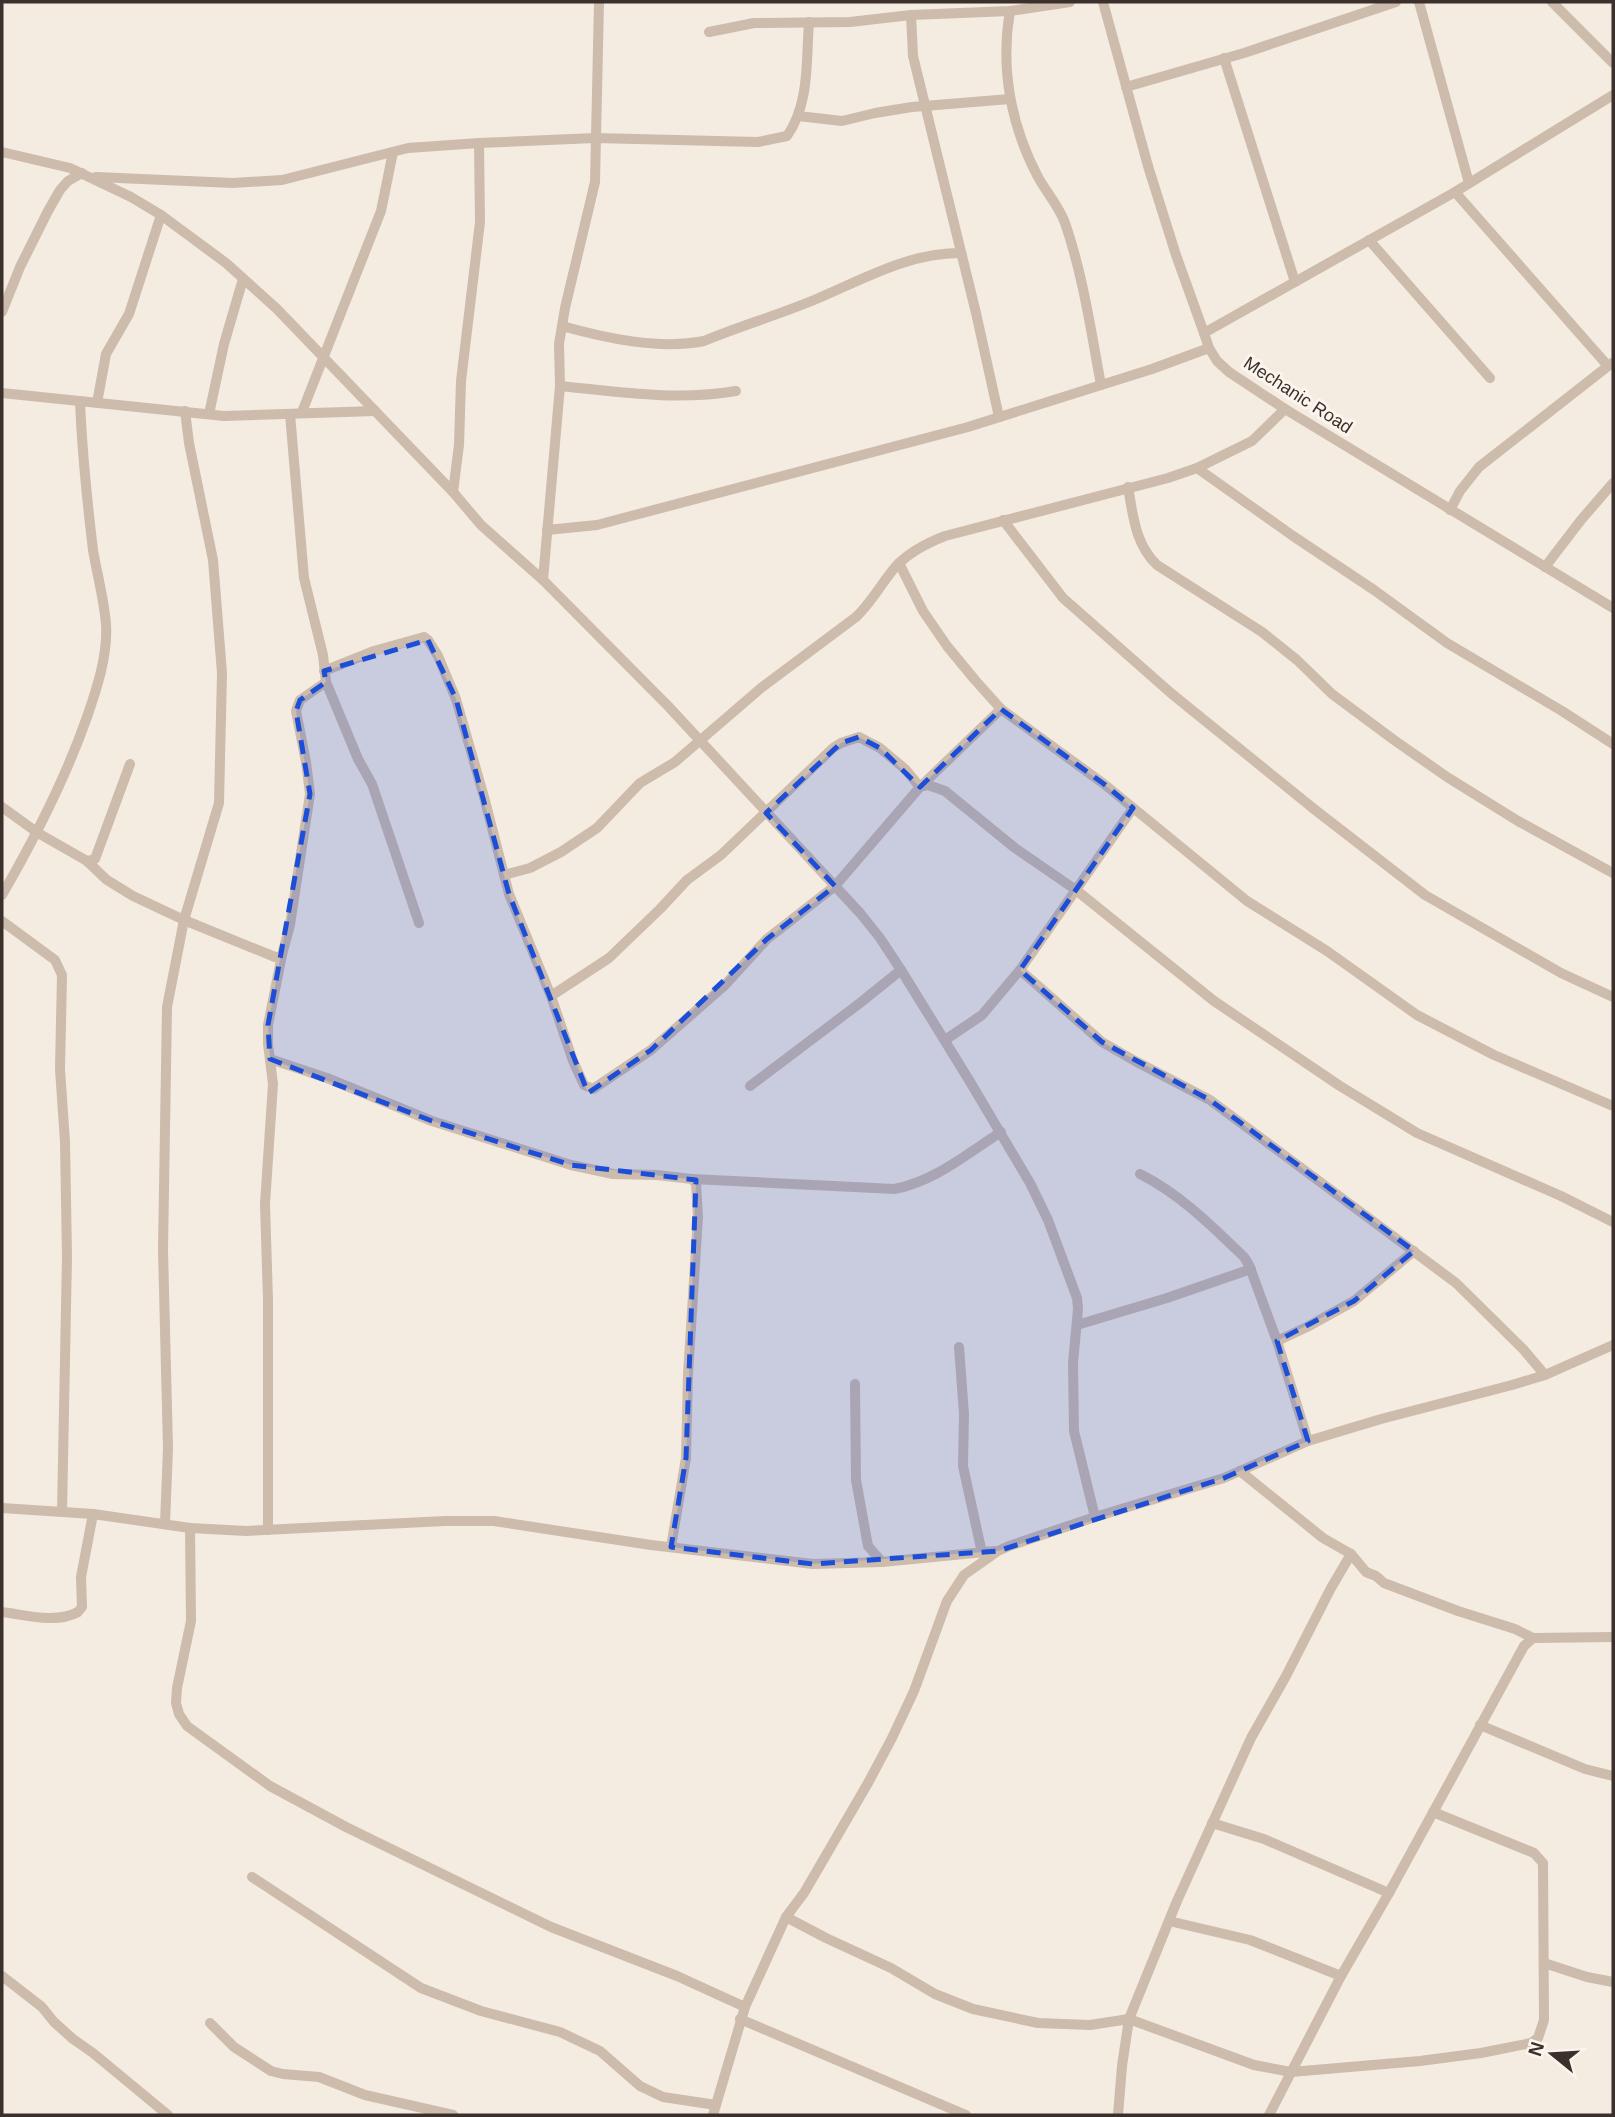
<svg xmlns="http://www.w3.org/2000/svg" width="1615" height="2117" font-family="Arial,sans-serif">
<style>
.lines{fill:none;stroke-linecap:round;stroke-linejoin:round}
.minor{stroke:#cdbbac;stroke-width:10}
.marked{fill:#1d4ed8;fill-opacity:0.2;stroke:#1d4ed8;stroke-width:5;stroke-dasharray:14 9;stroke-linejoin:round}
.labels{text-anchor:middle;stroke-width:6;stroke-linejoin:round;paint-order:stroke}
.street-label{font-size:18px;fill:#3b302b;stroke:#fbf5ee}
</style>
<rect width="100%" height="100%" fill="#f4ebe1"/>
<g class="lines">
<g class="minor">
<polyline points="1103,2 1148,166 1176,255 1204,333 1209,348 1217,361 1229,372 1285,409 1613,608"/>
<polyline points="1419,2 1469,183"/>
<polyline points="1552,2 1613,63"/>
<path d="M1010,11C1000,68 1011,126 1038,177C1046,192 1059,206 1065,223C1083,275 1091,331 1101,385"/>
<polyline points="911,15 913,56 976,313 999,417"/>
<polyline points="709,32 754,23 850,22 911,15 1010,11 1070,2"/>
<polyline points="1224,58 1295,282"/>
<polyline points="1126,87 1244,53 1396,2"/>
<polyline points="798,116 842,121 875,113 912,107 1010,99"/>
<polyline points="2,152 70,168 131,197 161,215 226,263 277,309 453,492 481,525 543,580 668,706 860,913 880,938 901,970 969,1080 1030,1183 1048,1220 1077,1298 1078,1309 1073,1363 1074,1431 1095,1517"/>
<path d="M96,177L233,183L282,180L408,148L479,143L595,138L758,142L787,136C810,103 806,60 809,22"/>
<polyline points="1455,192 1608,366"/>
<polyline points="1369,240 1490,378"/>
<polyline points="2,312 20,267 48,211 60,190 68,181 82,173"/>
<path d="M562,326C605,338 659,350 704,341C740,326 778,315 814,300C862,280 907,253 960,253"/>
<polyline points="1204,333 1455,192 1613,95"/>
<path d="M560,386C620,392 676,401 736,391"/>
<polyline points="2,393 224,416 375,411"/>
<polyline points="97,403 106,354 129,314 161,215"/>
<polyline points="302,412 381,211 393,152"/>
<polyline points="209,414 224,344 243,279"/>
<polyline points="1197,468 1293,536 1374,590 1447,643 1562,711 1613,744"/>
<path d="M1128,487C1133,515 1135,544 1157,565L1262,632L1297,660L1332,694L1394,740L1447,777L1518,821L1613,873"/>
<polyline points="453,492 459,445 461,381 480,222 479,143"/>
<polyline points="1450,510 1460,491 1479,467 1612,363"/>
<polyline points="1003,520 1063,598 1172,694 1314,809 1425,895 1561,973 1613,997"/>
<polyline points="547,530 597,525 968,427 1152,369 1209,348"/>
<polyline points="899,563 923,611 947,646 975,680 1001,709 1104,784 1247,901 1327,951 1417,1015 1494,1055 1613,1106"/>
<polyline points="1545,567 1581,520 1613,483"/>
<polyline points="543,580 560,386 559,344 565,308 595,182 599,2"/>
<polyline points="324,671 374,651 424,637 428,640 438,656 456,699 484,797 509,894 551,996 573,1061 584,1085 593,1089 651,1050 724,986 767,939 835,886 920,787 1001,709"/>
<polyline points="326,682 358,759 372,784 419,923"/>
<polyline points="2,807 38,833 87,861 95,859 130,764"/>
<polyline points="87,861 107,880 133,896 184,920 275,957 280,957 282,955 290,925 310,794 306,762 296,711 300,700 326,682 323,655 304,578 290,414"/>
<path d="M504,875L530,868L561,852L597,828L640,783L675,762L761,688L856,617C872,602 882,582 897,565C911,551 927,543 945,536L1168,478L1197,468L1252,441L1285,409"/>
<path d="M2,895C35,838 65,780 87,717C97,688 108,655 106,624C104,599 97,574 93,550C87,500 82,451 80,401"/>
<polyline points="2,921 55,960 62,975 60,1069 65,1142 67,1257 62,1512"/>
<polyline points="1020,970 1102,1042 1135,1061 1210,1100 1456,1283 1523,1349 1545,1375"/>
<polyline points="551,996 609,958 660,909 687,880 721,855 833,748 841,743 859,737 880,748 905,769 920,787 928,785 945,791 1015,848 1076,890 1214,1001 1340,1086 1417,1133 1561,1196 1613,1222"/>
<polyline points="945,1040 982,1015 1020,970 1133,808"/>
<polyline points="270,1059 327,1078 432,1121 571,1165 613,1174 657,1175 692,1179 696,1184 698,1217 688,1374 686,1458 671,1547"/>
<polyline points="750,1086 860,1003 901,970"/>
<path d="M1140,1174C1180,1194 1212,1226 1244,1257L1249,1265L1277,1341L1308,1441"/>
<path d="M692,1179L894,1189C934,1182 968,1153 1001,1132"/>
<polyline points="1077,1325 1167,1298 1251,1269"/>
<polyline points="1277,1341 1307,1327 1354,1301 1414,1251"/>
<polyline points="959,1347 964,1414 963,1466 982,1553"/>
<polyline points="855,1384 856,1480 868,1546 882,1562"/>
<polyline points="1240,1471 1323,1538 1351,1554 1366,1572 1376,1576 1384,1583 1458,1611 1515,1629 1533,1638"/>
<polyline points="2,1508 93,1514 190,1528 246,1531 445,1521 494,1521 651,1545 813,1564 882,1562 995,1551"/>
<polyline points="165,1524 168,1448 163,1250 167,1007 184,920 219,803 222,673 213,560 189,443 185,411"/>
<polyline points="190,1528 191,1621 177,1688 176,1703 179,1714 187,1726 270,1786 346,1827 551,1927 677,1976 745,2007"/>
<polyline points="268,1530 268,1300 265,1204 273,1084 268,1044 268,1025 282,955"/>
<path d="M2,1612C26,1615 56,1624 78,1612L82,1607L81,1577L93,1514"/>
<polyline points="1480,1725 1585,1769 1613,1776"/>
<polyline points="1212,1823 1264,1839 1389,1893"/>
<polyline points="252,1877 421,1988 481,2011 560,2032 600,2051 640,2086 663,2097 716,2105"/>
<polyline points="786,1917 826,1938 891,1968 935,1994 973,2009 1038,2023 1090,2025 1129,2019 1254,2065 1291,2072 1420,2061 1481,2053 1531,2043 1538,2038 1544,2020 1543,1863 1534,1853 1433,1812"/>
<polyline points="1169,1921 1250,1940 1341,1976"/>
<polyline points="1544,1963 1587,1977 1613,1982"/>
<polyline points="2,1976 42,2007 54,2022 73,2039 93,2053 168,2115"/>
<polyline points="740,2019 966,2115"/>
<polyline points="210,2023 234,2047 271,2071 283,2074 319,2077 365,2095 453,2115"/>
<polyline points="713,2115 745,2007 786,1917 804,1893 868,1783 892,1738 914,1691 947,1601 964,1575 998,1551 1009,1546 1095,1517 1224,1478 1308,1441 1381,1419 1512,1385 1545,1375 1613,1345"/>
<polyline points="1118,2115 1122,2066 1129,2019 1177,1901 1251,1738 1286,1676 1331,1588 1351,1554"/>
<polyline points="1269,2115 1341,1976 1389,1893 1524,1646 1533,1638 1613,1637"/>
</g>
</g>
<path class="marked" d="M428,640L456,699L509,894L588,1093L651,1050L767,939L835,886L766,813L841,743L859,737L880,748L920,787L1001,709L1104,784L1133,808L1020,970L1102,1042L1210,1100L1414,1251L1354,1301L1277,1341L1308,1441L1224,1478L998,1551L813,1564L671,1547L686,1458L696,1180L571,1165L432,1121L270,1059L268,1025L310,794L296,711L300,700L326,682L324,671Z"/>
<g class="labels">
<g class="street-label">
<text transform="translate(1298 395) rotate(33)" y="6">Mechanic Road</text>
</g>
</g>
<rect width="1615" height="2117" fill="none" stroke="#3b302b" stroke-width="7"/>
<g transform="translate(1552 2054) rotate(288)" stroke="#fbf5ee" stroke-width="5" paint-order="stroke">
<path d="M0-5L12 26L0 18L-12 26Z" fill="#3b302b"/>
<text y="-10" font-size="19" font-weight="bold" text-anchor="middle" fill="#3b302b">N</text>
</g>
</svg>
